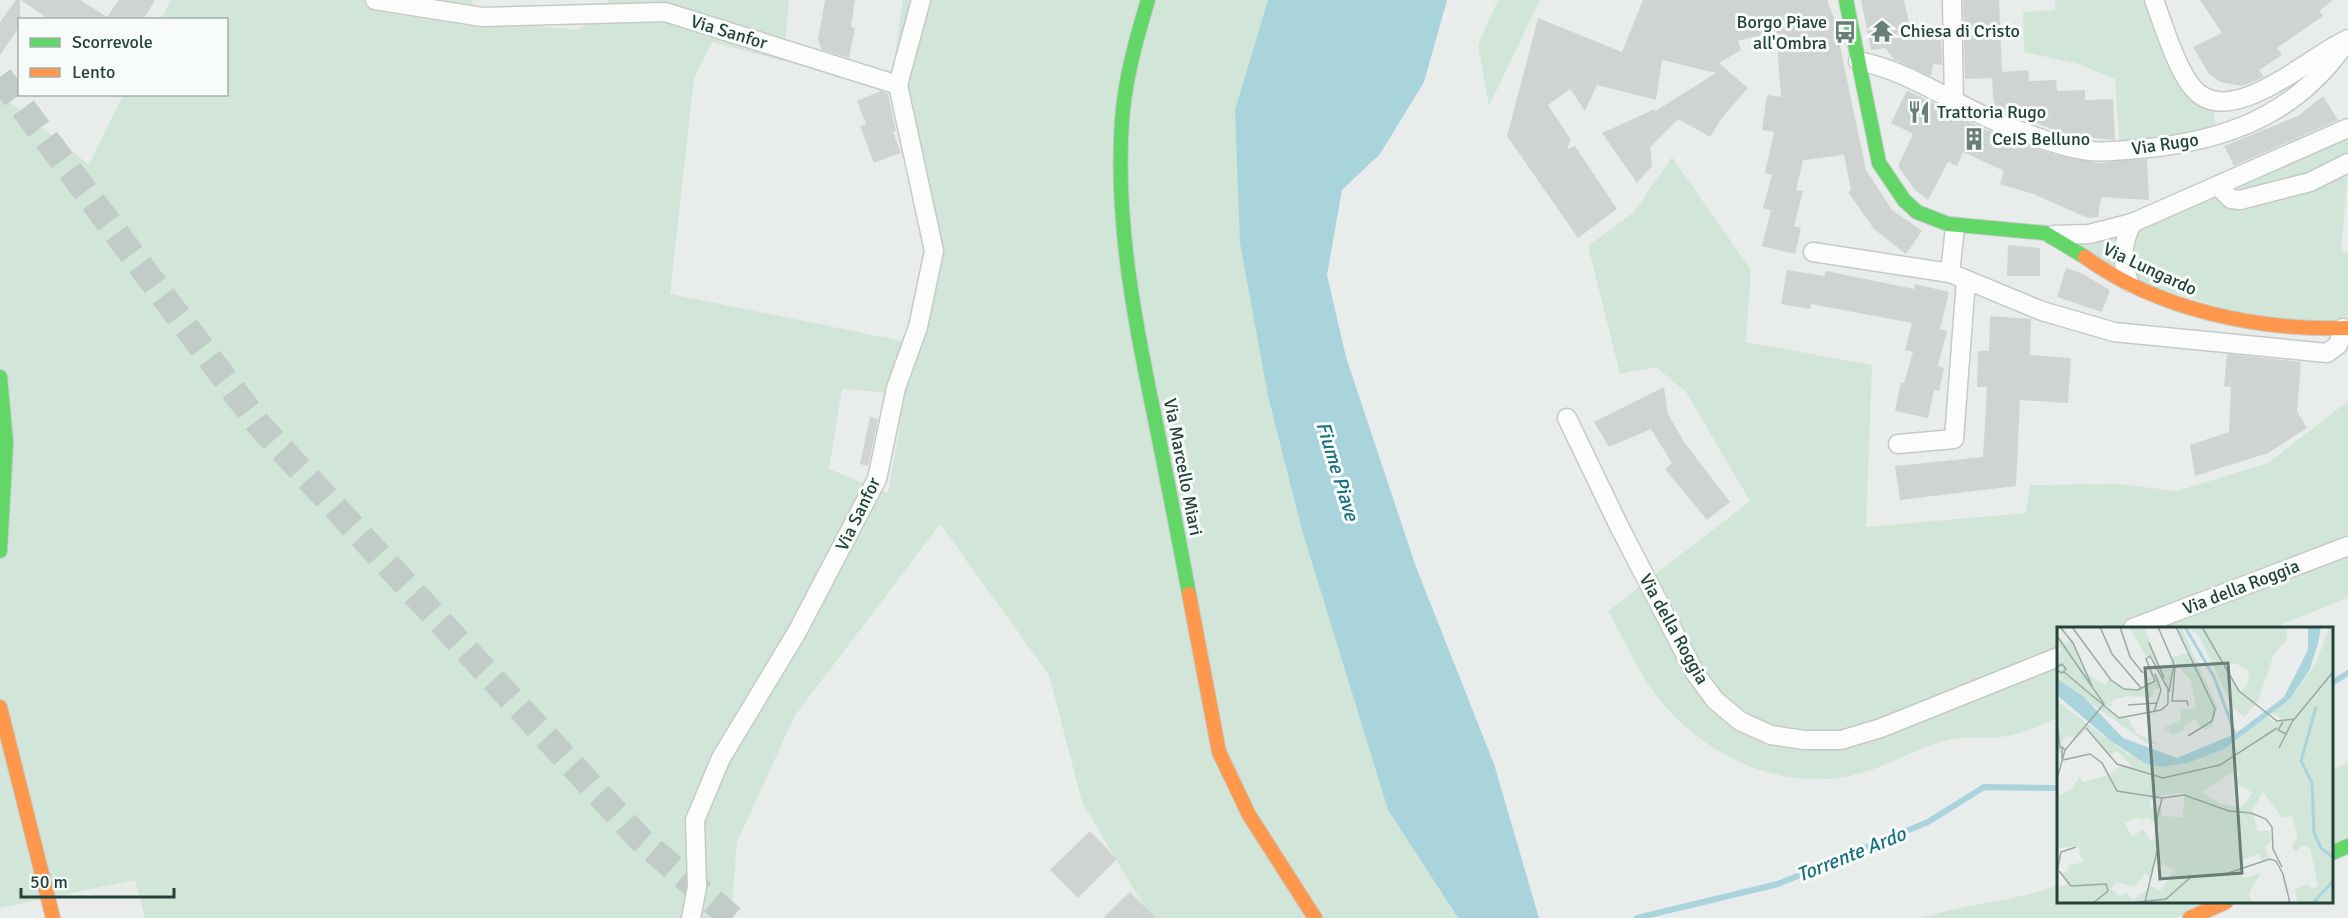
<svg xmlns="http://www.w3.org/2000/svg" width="2348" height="918" font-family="Signika,sans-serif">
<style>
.green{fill:#d1e6d8;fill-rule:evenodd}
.water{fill:#a9d4db}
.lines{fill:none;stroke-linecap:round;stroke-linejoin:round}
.stream{stroke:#a9d4db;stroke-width:6}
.building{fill:#cfd4d2}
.secondary-tunnel{stroke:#c1cbc8;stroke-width:26;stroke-dasharray:26 13;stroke-linecap:butt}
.street-casing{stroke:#c5cac8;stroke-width:21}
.fast-casing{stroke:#c3cbc8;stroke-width:16}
.slow-casing{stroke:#c3cbc8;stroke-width:16}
.street{stroke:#fcfcfc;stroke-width:18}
.fast{stroke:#63d668;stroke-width:14}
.slow{stroke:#ff974d;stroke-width:14}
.labels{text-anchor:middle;stroke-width:6;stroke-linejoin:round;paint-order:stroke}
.poi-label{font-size:18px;fill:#24423a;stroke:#f7fbf9;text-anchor:start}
.street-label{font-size:18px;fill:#24423a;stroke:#f7fbf9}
.water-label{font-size:20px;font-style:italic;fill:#1c6f80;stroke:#f7fbf9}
.inset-river{fill:none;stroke:#a9d4db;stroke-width:3}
.inset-road{fill:none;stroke:#9aa9a4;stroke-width:1.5}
.view{fill:#697e78;fill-opacity:0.15;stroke:#697e78;stroke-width:3}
.inset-edge{fill:none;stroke:#24423a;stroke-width:3}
</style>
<rect width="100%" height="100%" fill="#e8edeb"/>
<g class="green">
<path d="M171,0H471L483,20L578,30L609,0H789L783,61L712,42L694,78L670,294L922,345L941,257L892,75L903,0H1268L1235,110L1268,396L1301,527L1388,810L1458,918H1151L1082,802L1049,675L940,524L794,717L737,842L731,918H145L135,880L0,908V94L89,165L123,95L226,94V20L161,19ZM842,389L905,394L888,493L829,469Z"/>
<polygon points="1498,0 1540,0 1489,106 1478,45"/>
<polygon points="2055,0 2151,0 2173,68 2213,110 2219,141 2120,154 2115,79 2079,64 2024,52 2023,12 2055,10"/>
<polygon points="2348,132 2348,172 2341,252 2348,252 2348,329 2295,329 2132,281 2052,230 2121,231"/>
<path d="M1672,157L1751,270L1746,342L1872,365L1866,527L2026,513L2030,485L2118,484L2177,491L2268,463L2348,401V598L2272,628H2058V718C2042,724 2024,733 2007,736C1987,740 1964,735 1944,741C1912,750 1883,769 1850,776C1777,791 1703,754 1658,698C1638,673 1624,639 1608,611L1750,501L1686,392L1656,367L1620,374L1588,246L1634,212Z"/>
<polygon points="2348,763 2348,840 2332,847 2332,770"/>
<path d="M2058,885V902H2212L2176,918H1921C1966,903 2015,902 2058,885Z"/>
</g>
<polygon class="water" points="1268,0 1447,0 1424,82 1380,154 1342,190 1327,275 1346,357 1416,567 1494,764 1539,918 1458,918 1388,810 1301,527 1268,396 1240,243 1235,110"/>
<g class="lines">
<g class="stream">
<polyline points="2332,683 2348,673"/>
<polyline points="1637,918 1778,884 1928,822 1984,787 2058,788"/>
</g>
</g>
<g class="building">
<polygon points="16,0 20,0 20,26 0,55 0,22"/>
<polygon points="21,0 80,0 107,17 119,0 155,0 143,20 50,20"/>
<polygon points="825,0 855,0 851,27 855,28 849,58 822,50 818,40"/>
<polygon points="1643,0 1827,0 1834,18 1866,170 1892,210 1922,231 1906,254 1874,229 1848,192 1851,190 1844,155 1803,160 1796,190 1803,191 1794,226 1801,228 1795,254 1762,246 1771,210 1763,208 1772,175 1765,173 1774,132 1762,130 1767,95 1781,97 1776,31 1738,41 1741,50 1719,63 1748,88 1721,119 1710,137 1678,119 1650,147 1652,166 1637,183 1602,133 1655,109 1654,112 1716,73 1662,60 1656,100 1597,85 1585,111 1570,89 1548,105 1571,140 1567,149 1575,146 1617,209 1578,238 1507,136 1529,53 1538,18 1622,52"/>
<polygon points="1861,0 1904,0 1909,22 1917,22 1921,39 1941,37 1942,65 1933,64 1931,76 1895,60 1885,48 1871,50"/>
<polygon points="1963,0 1999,0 2002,72 2028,70 2029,81 2056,80 2057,91 2085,90 2085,100 2113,99 2115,140 2072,136 1994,108 1992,78 1965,79"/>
<polygon points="2200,0 2333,0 2319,11 2323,16 2277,48 2282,55 2259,70 2264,77 2242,86 2220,82 2209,74 2193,47 2222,33"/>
<polygon points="1907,90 1984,129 2055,155 2098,163 2147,159 2149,200 2101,197 2098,217 2088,218 2033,194 2000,184 2004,171 1963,152 1957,166 1948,162 1928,200 1915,190 1898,166 1913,134 1891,123"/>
<polygon points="881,91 888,94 896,131 893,132 901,153 874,163 860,126 866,124 857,101"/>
<polygon points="2323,96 2338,120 2234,166 2224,146 2298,116"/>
<polygon points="2008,245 2040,248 2040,276 2007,276"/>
<polygon points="2066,268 2081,273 2110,290 2102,312 2057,297"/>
<polygon points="1787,270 1824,276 1826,271 1914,289 1915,284 1949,292 1940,329 1947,331 1938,366 1944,368 1939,391 1934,390 1928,418 1895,411 1901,382 1904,383 1913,352 1905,350 1912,323 1811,304 1810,309 1781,304"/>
<polygon points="1990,316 2031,319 2030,355 2071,358 2068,403 2020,400 2016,486 1900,500 1895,466 1983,457 1987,387 1977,387 1978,351 1989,351"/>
<polygon points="2227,354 2301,362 2297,411 2307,428 2268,453 2195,476 2190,445 2229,432 2231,387 2224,386"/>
<polygon points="1664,387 1668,414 1684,442 1730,502 1707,520 1665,469 1672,463 1651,429 1609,447 1594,422"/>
<polygon points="870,417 878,419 868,466 860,464"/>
<polygon points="1090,831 1117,859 1078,898 1050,870"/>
<polygon points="1130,892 1156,918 1103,918"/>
</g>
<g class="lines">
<polyline class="secondary-tunnel" points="0,77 260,426 641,840 732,918"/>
<g class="street-casing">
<g id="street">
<polyline points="375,0 482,17 665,12 898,85"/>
<polyline points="1952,0 1954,102"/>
<path d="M2154,0C2163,24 2177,70 2193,88C2229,132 2310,56 2346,40"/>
<path d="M1858,61C1912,71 1957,107 2007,126C2034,136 2062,148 2090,151C2112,153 2136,149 2158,147C2238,137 2303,108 2348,39"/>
<polyline points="2218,186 2231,199 2240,200 2310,182 2348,163"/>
<polyline points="2053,235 2089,234 2132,223 2348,128"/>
<polyline points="1813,252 1950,273 1955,227"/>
<polyline points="1950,273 2042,311 2114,332 2327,353 2338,345 2343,328"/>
<path d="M2129,282C2121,260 2122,244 2132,223"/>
<polyline points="1567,418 1619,526 1695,673 1715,700 1740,721 1771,735 1804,740 1841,740 1881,728 2058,657"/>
<polyline points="1898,444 1954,439 1966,280"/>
<polyline points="2133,628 2348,546"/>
<polyline points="691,918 697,887 695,820 721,758 797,632 877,479 896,388 918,327 934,251 898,85 921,0"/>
</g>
</g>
<g class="fast-casing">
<g id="fast">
<path d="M1148,0C1136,40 1125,79 1122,120C1115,219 1134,318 1154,414C1166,474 1178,534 1189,594"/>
<polyline points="1846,0 1879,163 1904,200 1917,212 1948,224 2045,233 2085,257"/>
<polyline points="0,377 6,443 0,551"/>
<polyline points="2332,853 2348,846"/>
</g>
</g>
<g class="slow-casing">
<g id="slow">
<path d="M2085,257C2158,310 2260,331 2348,328"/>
<polyline points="1189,594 1219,752 1249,815 1315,918"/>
<polyline points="0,707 53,918"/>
<polyline points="2190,918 2226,902"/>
</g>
</g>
<use href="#street" class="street"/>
<use href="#fast" class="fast"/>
<use href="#slow" class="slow"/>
</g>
<defs>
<g id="temple-bare" transform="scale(1.8)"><path d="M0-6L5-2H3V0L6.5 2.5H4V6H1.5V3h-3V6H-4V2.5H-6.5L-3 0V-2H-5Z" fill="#697e78" stroke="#f7fbf9" stroke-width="2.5" paint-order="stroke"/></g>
<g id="bus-bare" transform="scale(1.8)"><path d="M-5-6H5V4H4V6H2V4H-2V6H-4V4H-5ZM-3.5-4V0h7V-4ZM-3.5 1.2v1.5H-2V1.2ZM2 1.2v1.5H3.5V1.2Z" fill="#697e78" stroke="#f7fbf9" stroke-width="2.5" paint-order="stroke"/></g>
<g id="restaurant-bare" transform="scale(1.8)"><path d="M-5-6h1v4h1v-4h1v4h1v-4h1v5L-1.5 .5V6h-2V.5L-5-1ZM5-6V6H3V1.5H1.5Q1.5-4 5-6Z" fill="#697e78" stroke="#f7fbf9" stroke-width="2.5" paint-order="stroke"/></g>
<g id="building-bare" transform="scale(1.8)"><path d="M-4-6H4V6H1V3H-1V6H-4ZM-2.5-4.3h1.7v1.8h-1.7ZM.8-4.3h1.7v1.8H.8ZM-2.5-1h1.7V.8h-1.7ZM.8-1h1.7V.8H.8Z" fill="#697e78" stroke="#f7fbf9" stroke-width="2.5" paint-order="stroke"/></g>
</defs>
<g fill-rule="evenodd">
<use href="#temple-bare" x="1882" y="31"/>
<use href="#bus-bare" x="1845" y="32"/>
<use href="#restaurant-bare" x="1919" y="112"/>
<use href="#building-bare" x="1974" y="139"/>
</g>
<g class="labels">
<g class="poi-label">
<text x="1827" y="28" text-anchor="end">Borgo Piave<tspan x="1827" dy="21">all'Ombra</tspan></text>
<text x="1900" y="37">Chiesa di Cristo</text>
<text x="1937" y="118">Trattoria Rugo</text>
<text x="1992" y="145">CeIS Belluno</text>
</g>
<g class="street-label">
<text transform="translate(729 32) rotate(17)" y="6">Via Sanfor</text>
<text transform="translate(2165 144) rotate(-8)" y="6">Via Rugo</text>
<text transform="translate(2150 269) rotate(25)" y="6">Via Lungardo</text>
<text transform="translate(1183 467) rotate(79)" y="6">Via Marcello Miari</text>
<text transform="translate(858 514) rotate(-64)" y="6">Via Sanfor</text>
<text transform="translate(2241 587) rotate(-21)" y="6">Via della Roggia</text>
<text transform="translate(1674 629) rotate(61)" y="6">Via della Roggia</text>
</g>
<g class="water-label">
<text transform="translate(1338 471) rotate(73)" y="7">Fiume Piave</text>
<text transform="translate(1851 854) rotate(-22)" y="7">Torrente Ardo</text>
</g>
</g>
<g transform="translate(2057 627)">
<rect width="276" height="276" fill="#e8edeb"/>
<path d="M72,0H87L103,40H111L116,30L132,26L120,0H124L161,81L155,99L148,104L137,92L128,98L126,104L115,108L107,101L123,93L124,82L139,81L134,54L118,35L111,66L94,29H89ZM131,0H230V13L217,27L201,74L188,90L176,81L142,9ZM164,36L180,37L191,44L192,55L182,65ZM272,0H276V270L272,276L240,274L238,262L251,257L253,262L261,259L253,221L245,218L239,224L234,219L241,211L235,188L225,191L206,165L195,184L201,204H213L214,216L208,219L212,233L205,235L202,227L181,234L186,251L204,246L192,266L195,276H0V259L11,258L4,246L11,244L12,238L26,235L21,219L0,221V165L3,168L14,162L23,149L25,155L52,148L63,139L76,140L60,124L53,129L30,102L19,111L9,109L4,116L5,126L0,125V74L71,127L105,140L131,136L167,122L210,89L216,95L225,92L214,86L233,72L259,36ZM179,143L183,147L177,155L196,166L183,181L162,176L145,165ZM120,166L128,167L125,190L106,189L104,181L92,180L94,171ZM83,190L85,193L91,190L102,200V209L94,214L86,202L75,210L67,195ZM99,235L117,243L103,264L94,259L76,273L69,266L63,269L54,262L60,255L77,260L88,247L94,252ZM0,8L9,17L15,12L31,47L48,58L53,51L59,58L77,64L102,52L104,61L97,62L95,70L70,69L56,73L55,79L47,78L61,91H71L79,106L103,118L88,115L0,52V29L5,23L0,18Z" fill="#d1e6d8" fill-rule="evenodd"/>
<path d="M251,0H264L261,16L253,42L233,72L167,122L131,136L105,140L89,137L54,114L0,68V52L26,69L66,111L120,131L178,107L227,70L251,23Z" fill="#a9d4db"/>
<path class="inset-river" d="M128,0L157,50L178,107M259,80L244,134L255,156L257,206L264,221L276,230M256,276L276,254"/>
<path class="inset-road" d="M3,0L16,16L35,59M43,0L55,27L84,61M63,0L73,30L86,46M101,0L117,37L112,65M119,0L158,82L155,94L131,109M145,0L182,64L220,94L238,92M0,9L47,77L8,123M92,16L107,51M0,40L5,37L9,42L5,46L0,43M7,45L62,91L104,83L111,77V62L93,29L89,32L98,54L81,63L67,62L54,53L15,0M116,74H130L131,79M115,75L118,40M71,78L100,76M97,85L104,63L98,47M0,95L3,121M226,95L221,103L229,107M29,101L60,137L106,151L163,138L220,101M222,121L235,95L276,45M33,127L45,136L60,164L105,171L127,168L172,184L194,186L209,192L215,200L216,222L225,240M6,133L33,127M0,152L8,123L5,120V132M2,244L14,259L49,257L51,264L36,276M0,245L4,225L19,220M88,275L100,224V192L105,171M73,276L109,272L134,250L168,247L213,232L219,234L226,247L233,276"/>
<path class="view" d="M171,36L185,246L103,252L88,41Z"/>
<rect width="276" height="276" class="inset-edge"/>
</g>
<rect x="18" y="18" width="210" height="78" fill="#f7fbf9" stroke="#a3b1ad" stroke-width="1.5"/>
<rect x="30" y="38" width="30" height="9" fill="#63d668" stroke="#a3b1ad" stroke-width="1.5"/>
<text x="72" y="48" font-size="18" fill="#24423a">Scorrevole</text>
<rect x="30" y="68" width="30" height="9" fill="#ff974d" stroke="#a3b1ad" stroke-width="1.5"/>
<text x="72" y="78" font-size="18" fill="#24423a">Lento</text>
<path d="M21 888v9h153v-9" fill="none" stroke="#24423a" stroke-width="3"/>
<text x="30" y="888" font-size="18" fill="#24423a" stroke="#f7fbf9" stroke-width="4.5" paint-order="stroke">50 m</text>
</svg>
